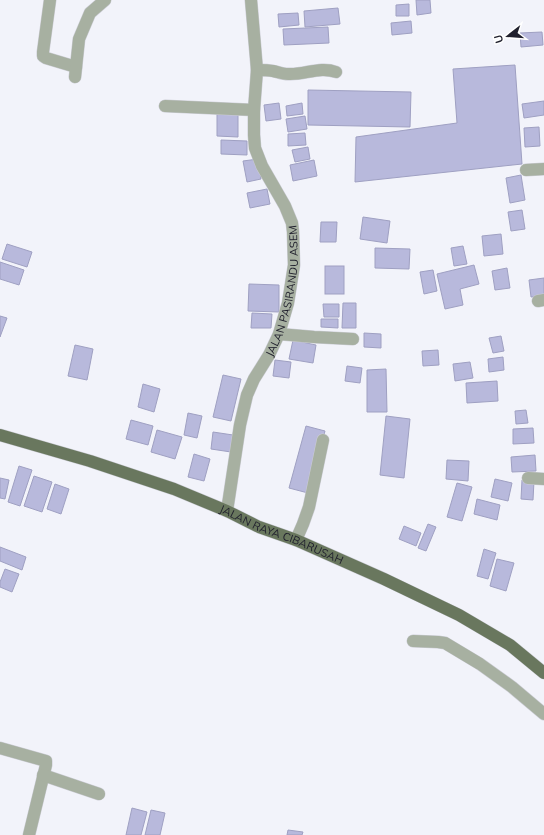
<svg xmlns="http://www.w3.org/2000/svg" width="544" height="835" font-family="Mulish,sans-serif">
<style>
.building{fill:#b8b9dc;stroke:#9fa0c2}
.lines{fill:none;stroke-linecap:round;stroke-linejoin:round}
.minor-casing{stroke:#cccdd5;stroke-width:13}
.primary-casing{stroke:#cccdd5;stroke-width:13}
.minor{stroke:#a7b0a1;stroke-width:12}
.primary{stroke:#69775e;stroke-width:12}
.labels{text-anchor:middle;stroke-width:3;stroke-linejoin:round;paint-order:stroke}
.street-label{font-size:11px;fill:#20202d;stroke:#fff}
</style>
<rect width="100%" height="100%" fill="#f2f3fa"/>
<g class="building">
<polygon points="416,0 430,0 431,13 417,15"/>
<polygon points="409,4 409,16 396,16 396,5"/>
<polygon points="338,8 340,24 305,27 304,11"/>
<polygon points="298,13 299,25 279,27 278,14"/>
<polygon points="411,21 412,33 392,35 391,23"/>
<polygon points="328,27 329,43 284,45 283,29"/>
<polygon points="542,32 543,45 521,47 520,33"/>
<polygon points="515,65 522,164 355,182 356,137 457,123 453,69"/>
<polygon points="308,90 411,92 410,127 308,125"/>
<polygon points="544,101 544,115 524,118 522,104"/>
<polygon points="279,103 281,119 266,121 264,105"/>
<polygon points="302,103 303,114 287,116 286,106"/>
<polygon points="217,110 238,111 238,137 217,136"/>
<polygon points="305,116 307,129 288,132 286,119"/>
<polygon points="539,127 540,146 525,147 524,128"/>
<polygon points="305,133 306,145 288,146 288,134"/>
<polygon points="221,140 247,141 247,155 221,154"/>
<polygon points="308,147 310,159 295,162 292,150"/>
<polygon points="258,159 261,179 247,182 243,161"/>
<polygon points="314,160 317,176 293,181 290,165"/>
<polygon points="521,175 525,200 510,203 506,178"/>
<polygon points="267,189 270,204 250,208 247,193"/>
<polygon points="522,210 525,229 511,231 508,212"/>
<polygon points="363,217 390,221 387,243 360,239"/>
<polygon points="321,222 337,222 336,242 320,242"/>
<polygon points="501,234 503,254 484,256 482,236"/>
<polygon points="7,244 32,252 27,267 2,259"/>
<polygon points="463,246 467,264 454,266 451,248"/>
<polygon points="375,248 410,249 409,269 375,268"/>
<polygon points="0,262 24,270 19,285 0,279"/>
<polygon points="474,265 479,284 460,289 463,305 445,309 437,274"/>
<rect x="325" y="266" width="19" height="28"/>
<polygon points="507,268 510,288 495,290 492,271"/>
<polygon points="433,270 437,291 424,294 420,272"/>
<polygon points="544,278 544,296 531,297 529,280"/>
<polygon points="249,284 279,285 279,312 248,311"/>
<polygon points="343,303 356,303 356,328 342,328"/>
<polygon points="323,304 339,304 339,317 324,317"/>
<polygon points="252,313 272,314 271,328 251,328"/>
<polygon points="0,316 7,318 0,337"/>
<polygon points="321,319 338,319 338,328 321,327"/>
<polygon points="364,333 381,334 381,348 364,347"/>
<polygon points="501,336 504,351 493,353 489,338"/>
<polygon points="293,340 316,345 313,363 289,359"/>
<polygon points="75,345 93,349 87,380 68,376"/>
<polygon points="438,350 439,365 423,366 422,351"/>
<polygon points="503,357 504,370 489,372 488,359"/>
<polygon points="275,360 291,362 289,378 273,376"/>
<polygon points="470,362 473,378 455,381 453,364"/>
<polygon points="347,366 362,368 360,383 345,381"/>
<polygon points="386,369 387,412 367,412 367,370"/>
<polygon points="223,375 241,379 231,421 213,417"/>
<polygon points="497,381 498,401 467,403 466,383"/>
<polygon points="143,384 160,389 154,412 138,407"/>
<polygon points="526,410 528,423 516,424 515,411"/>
<polygon points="188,413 202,416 197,438 184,435"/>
<polygon points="386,416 410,419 404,478 380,475"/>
<polygon points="131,420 153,426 148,445 126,439"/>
<polygon points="306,426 325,431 308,493 289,488"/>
<polygon points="533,428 534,443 513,444 513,429"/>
<polygon points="157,430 182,437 175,459 151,452"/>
<polygon points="213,432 233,435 231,452 211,449"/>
<polygon points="194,454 210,459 204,481 188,477"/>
<polygon points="535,455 536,471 512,472 511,457"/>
<polygon points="447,460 469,461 468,481 446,479"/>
<polygon points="19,466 32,470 20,506 8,502"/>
<polygon points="34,476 52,482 42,512 24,506"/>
<polygon points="0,478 9,480 5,499 0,498"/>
<polygon points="495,479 512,483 508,501 491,497"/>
<polygon points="522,480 534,481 533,500 521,499"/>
<polygon points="457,483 472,487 462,521 447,517"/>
<polygon points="55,484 69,489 61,514 47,509"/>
<polygon points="477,499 500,505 497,520 474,514"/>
<polygon points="428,524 436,527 426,551 418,548"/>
<polygon points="404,526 421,533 416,546 399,539"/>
<polygon points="0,547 26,557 22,570 0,561"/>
<polygon points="484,549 496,553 488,579 477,576"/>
<polygon points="497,559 514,563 506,591 490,586"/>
<polygon points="5,569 19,574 12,592 0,587 0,582"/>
<polygon points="132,808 147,812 141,835 126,835"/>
<polygon points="151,810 165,813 160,835 145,835"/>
<polygon points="288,830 303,832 302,835 287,835"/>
</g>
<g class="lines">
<g class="minor-casing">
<g id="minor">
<polyline points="50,0 43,52 43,56 46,58 76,67"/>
<path d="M257,70C262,70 268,70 273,71C278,72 283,74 288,74C305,75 320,66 336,72"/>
<polyline points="75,77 79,39 90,13 105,0"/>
<polyline points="165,106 254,110"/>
<polyline points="526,170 544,169"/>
<polyline points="538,301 544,300"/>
<polyline points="279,334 314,337 353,339"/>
<polyline points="528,478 544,479"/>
<path id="s1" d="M227,511L240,425L247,395L254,379L269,355L279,334L288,303L294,265L293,232L292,223L285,206L262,166L255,148L254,135V110L257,70L251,0"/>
<polyline points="296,540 303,524 309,507 323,440"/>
<polyline points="413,641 438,642 445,643 480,664 512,687 544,714"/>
<polyline points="0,748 46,761 46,765 29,835"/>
<polyline points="43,775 99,794"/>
</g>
</g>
<g class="primary-casing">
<g id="primary">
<path id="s2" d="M0,435L90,461L174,489L227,511L259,527L279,534L296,540L384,579L459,615L510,645L544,673"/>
</g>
</g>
<use href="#minor" class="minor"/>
<use href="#primary" class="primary"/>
</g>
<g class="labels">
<g class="street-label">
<text dy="4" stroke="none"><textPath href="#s1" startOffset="230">JALAN PASIRANDU ASEM</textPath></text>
<text dy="4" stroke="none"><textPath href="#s2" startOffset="299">JALAN RAYA CIBARUSAH</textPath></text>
</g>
</g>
<g transform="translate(508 36) rotate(253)" stroke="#ffffff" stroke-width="3" paint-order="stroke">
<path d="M0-3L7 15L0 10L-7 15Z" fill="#20202d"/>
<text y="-6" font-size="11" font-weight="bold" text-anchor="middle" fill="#20202d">U</text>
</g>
</svg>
